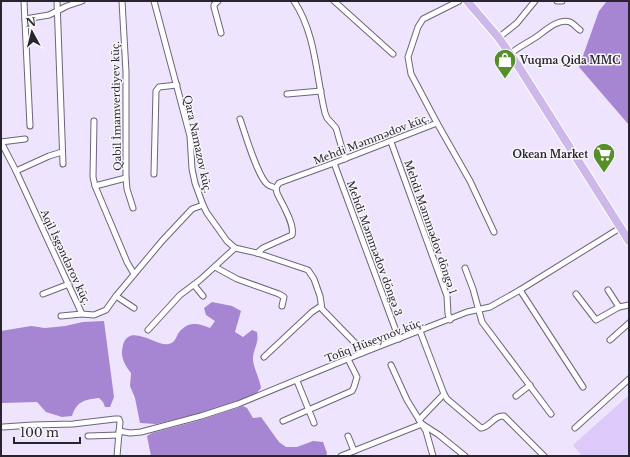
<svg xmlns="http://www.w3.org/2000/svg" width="630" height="457" font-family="'Libre Baskerville',serif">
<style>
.green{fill:#ddc9fa}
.water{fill:#a686d2}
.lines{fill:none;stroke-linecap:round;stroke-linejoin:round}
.street-casing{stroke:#6d657b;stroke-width:7}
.primary-casing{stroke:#fff;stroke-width:10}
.street{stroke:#fff;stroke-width:5}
.primary{stroke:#cdb8e9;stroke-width:8}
.labels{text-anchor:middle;stroke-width:3;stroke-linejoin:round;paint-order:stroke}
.poi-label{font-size:10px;font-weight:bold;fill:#28252e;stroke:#f8f6fb;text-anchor:start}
.street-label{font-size:10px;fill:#28252e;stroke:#f8f6fb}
</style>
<rect width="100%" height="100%" fill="#eee4fe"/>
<polygon class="green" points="629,395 629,456 582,456 573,445"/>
<g class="water">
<polygon points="607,1 629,1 629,125 579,67 599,11"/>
<path d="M212,302L232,306L241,311L235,332L243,337L252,330L257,332C259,344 254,347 253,357C252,365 260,379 261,388L255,395L212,411L156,424L140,423L135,398L130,386L131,373C124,364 120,357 123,345C129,322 157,347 169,344C177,342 176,334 181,330C190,321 200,324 210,328L215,321L206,315L204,308Z"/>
<path d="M104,321L114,397L110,407H105L103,402L99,398C84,400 77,401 72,416L62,417L46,412L37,402L1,403V331L31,326L45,328L65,326L83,322Z"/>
<polygon points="243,406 247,408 253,418 261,417 279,442 286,447 297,447 313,441 323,442 327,453 326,456 151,456 147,436 152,433 197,421"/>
</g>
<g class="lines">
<g class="street-casing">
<g id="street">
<polyline points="24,1 30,126"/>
<polyline points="57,1 63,164"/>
<polyline points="122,1 126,72 126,178 95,186 127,262 134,274"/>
<polyline points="154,1 190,136 192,169 195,183 203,205 207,213 227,241 235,248 257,253 308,270 314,279 320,296 322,309 355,343 362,353"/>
<polyline points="218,1 214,5 214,7 221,33"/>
<path d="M294,1C316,34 316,76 325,113L327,118L336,128L345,159"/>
<polyline points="334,1 393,54"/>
<polyline points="557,1 562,1"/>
<polyline points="25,19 49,15 67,6 82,1"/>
<polyline points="502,35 517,23 535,1"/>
<path d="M514,51C522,45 531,41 539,35C546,30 559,18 570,22C574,24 577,28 580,30"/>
<polyline points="287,94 321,91"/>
<path d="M240,119C245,133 257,175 267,184C269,186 273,187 276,188"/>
<polyline points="94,121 93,177 95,186"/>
<polyline points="437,123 470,181 494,232"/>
<polyline points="1,142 16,171 82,314 94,315 106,310 116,296 162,241 192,209 203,205"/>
<polyline points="1,142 25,139"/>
<polyline points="391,142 447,296 448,314 450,320"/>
<polyline points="334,163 399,339"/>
<polyline points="16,171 49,156 62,152"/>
<polyline points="154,174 156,91 159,87 177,85"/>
<polyline points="126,178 127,189 133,208"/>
<path d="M257,253L263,248L292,235C295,224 282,204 277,193L276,188L279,183L334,163L437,123L411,74L408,57L418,27L423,19L459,1"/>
<polyline points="215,267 237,279 279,294 284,297 282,306"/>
<polyline points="465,268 473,289 482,322 551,414"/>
<polyline points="194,285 203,296"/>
<polyline points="520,290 583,387"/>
<polyline points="608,290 619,307"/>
<polyline points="43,294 69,284"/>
<polyline points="576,294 596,320 619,307 629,305"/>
<polyline points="116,296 134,308"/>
<polyline points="61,316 82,314"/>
<polyline points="148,330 180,295 200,280 235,248"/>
<path d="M420,331L444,394L447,399L481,428C490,427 494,415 504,416L544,456"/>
<polyline points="610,340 629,323"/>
<polyline points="264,357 312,312 321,306"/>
<polyline points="391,365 407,400 426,431 433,456"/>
<polyline points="297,381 314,423"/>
<polyline points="516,396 530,385"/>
<polyline points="419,420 444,394"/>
<polyline points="283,421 352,391 354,387 357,377 348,359"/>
<polyline points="3,427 33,425 73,424 115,419 119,419 120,422 117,456"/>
<polyline points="575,428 629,379"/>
<polyline points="119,431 130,433 141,432 201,416 238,404 362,353 467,312 490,307 520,290 620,228"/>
<polyline points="88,436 119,435"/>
<polyline points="348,436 354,451"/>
<polyline points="341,456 422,424 439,435 465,456"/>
</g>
</g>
<g class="primary-casing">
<polyline id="primary" points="467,1 498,37 517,64 629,241"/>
</g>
<use href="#street" class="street"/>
<use href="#primary" class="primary"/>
</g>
<defs>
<g id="shop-pin" transform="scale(1.15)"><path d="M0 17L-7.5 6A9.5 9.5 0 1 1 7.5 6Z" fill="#568e29" stroke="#f8f6fb"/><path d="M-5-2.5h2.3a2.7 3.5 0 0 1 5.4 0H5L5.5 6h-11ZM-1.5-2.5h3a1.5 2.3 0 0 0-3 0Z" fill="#fff"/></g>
<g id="supermarket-pin" transform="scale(1.15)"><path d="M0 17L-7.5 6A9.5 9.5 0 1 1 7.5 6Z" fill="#568e29" stroke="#f8f6fb"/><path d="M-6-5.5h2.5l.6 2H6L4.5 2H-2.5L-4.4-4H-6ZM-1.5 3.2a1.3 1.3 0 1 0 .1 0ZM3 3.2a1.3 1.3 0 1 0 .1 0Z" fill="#fff"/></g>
</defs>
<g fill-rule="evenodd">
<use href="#shop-pin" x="505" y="60"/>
<use href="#supermarket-pin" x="604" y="154"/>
</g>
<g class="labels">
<g class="poi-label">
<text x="520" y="64">Vuqma Qida MMC</text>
<text x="588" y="158" text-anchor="end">Okean Market</text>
</g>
<g class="street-label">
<text transform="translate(116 106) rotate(-91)" y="4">Qabil İmamverdiyev küç.</text>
<text transform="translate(371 139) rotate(-21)" y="4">Mehdi Məmmədov küç.</text>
<text transform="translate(198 144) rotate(78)" y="4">Qara Namazov küç.</text>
<text transform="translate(431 227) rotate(71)" y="4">Mehdi Məmmədov döngə 1</text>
<text transform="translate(375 248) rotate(70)" y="4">Mehdi Məmmədov döngə 3</text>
<text transform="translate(66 257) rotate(65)" y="4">Aqil İsgəndərov küç.</text>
<text transform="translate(374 340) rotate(-21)" y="4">Tofiq Hüseynov küç.</text>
</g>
</g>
<rect width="630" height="457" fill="none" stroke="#28252e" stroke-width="4"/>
<g transform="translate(32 32) rotate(353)" stroke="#f8f6fb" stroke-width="3" paint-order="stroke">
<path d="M0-3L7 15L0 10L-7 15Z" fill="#28252e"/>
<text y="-6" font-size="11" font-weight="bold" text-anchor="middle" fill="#28252e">N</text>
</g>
<path d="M14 437v6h66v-6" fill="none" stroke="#28252e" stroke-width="2"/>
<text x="20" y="437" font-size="12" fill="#28252e" stroke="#f8f6fb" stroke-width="3" paint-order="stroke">100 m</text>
</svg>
